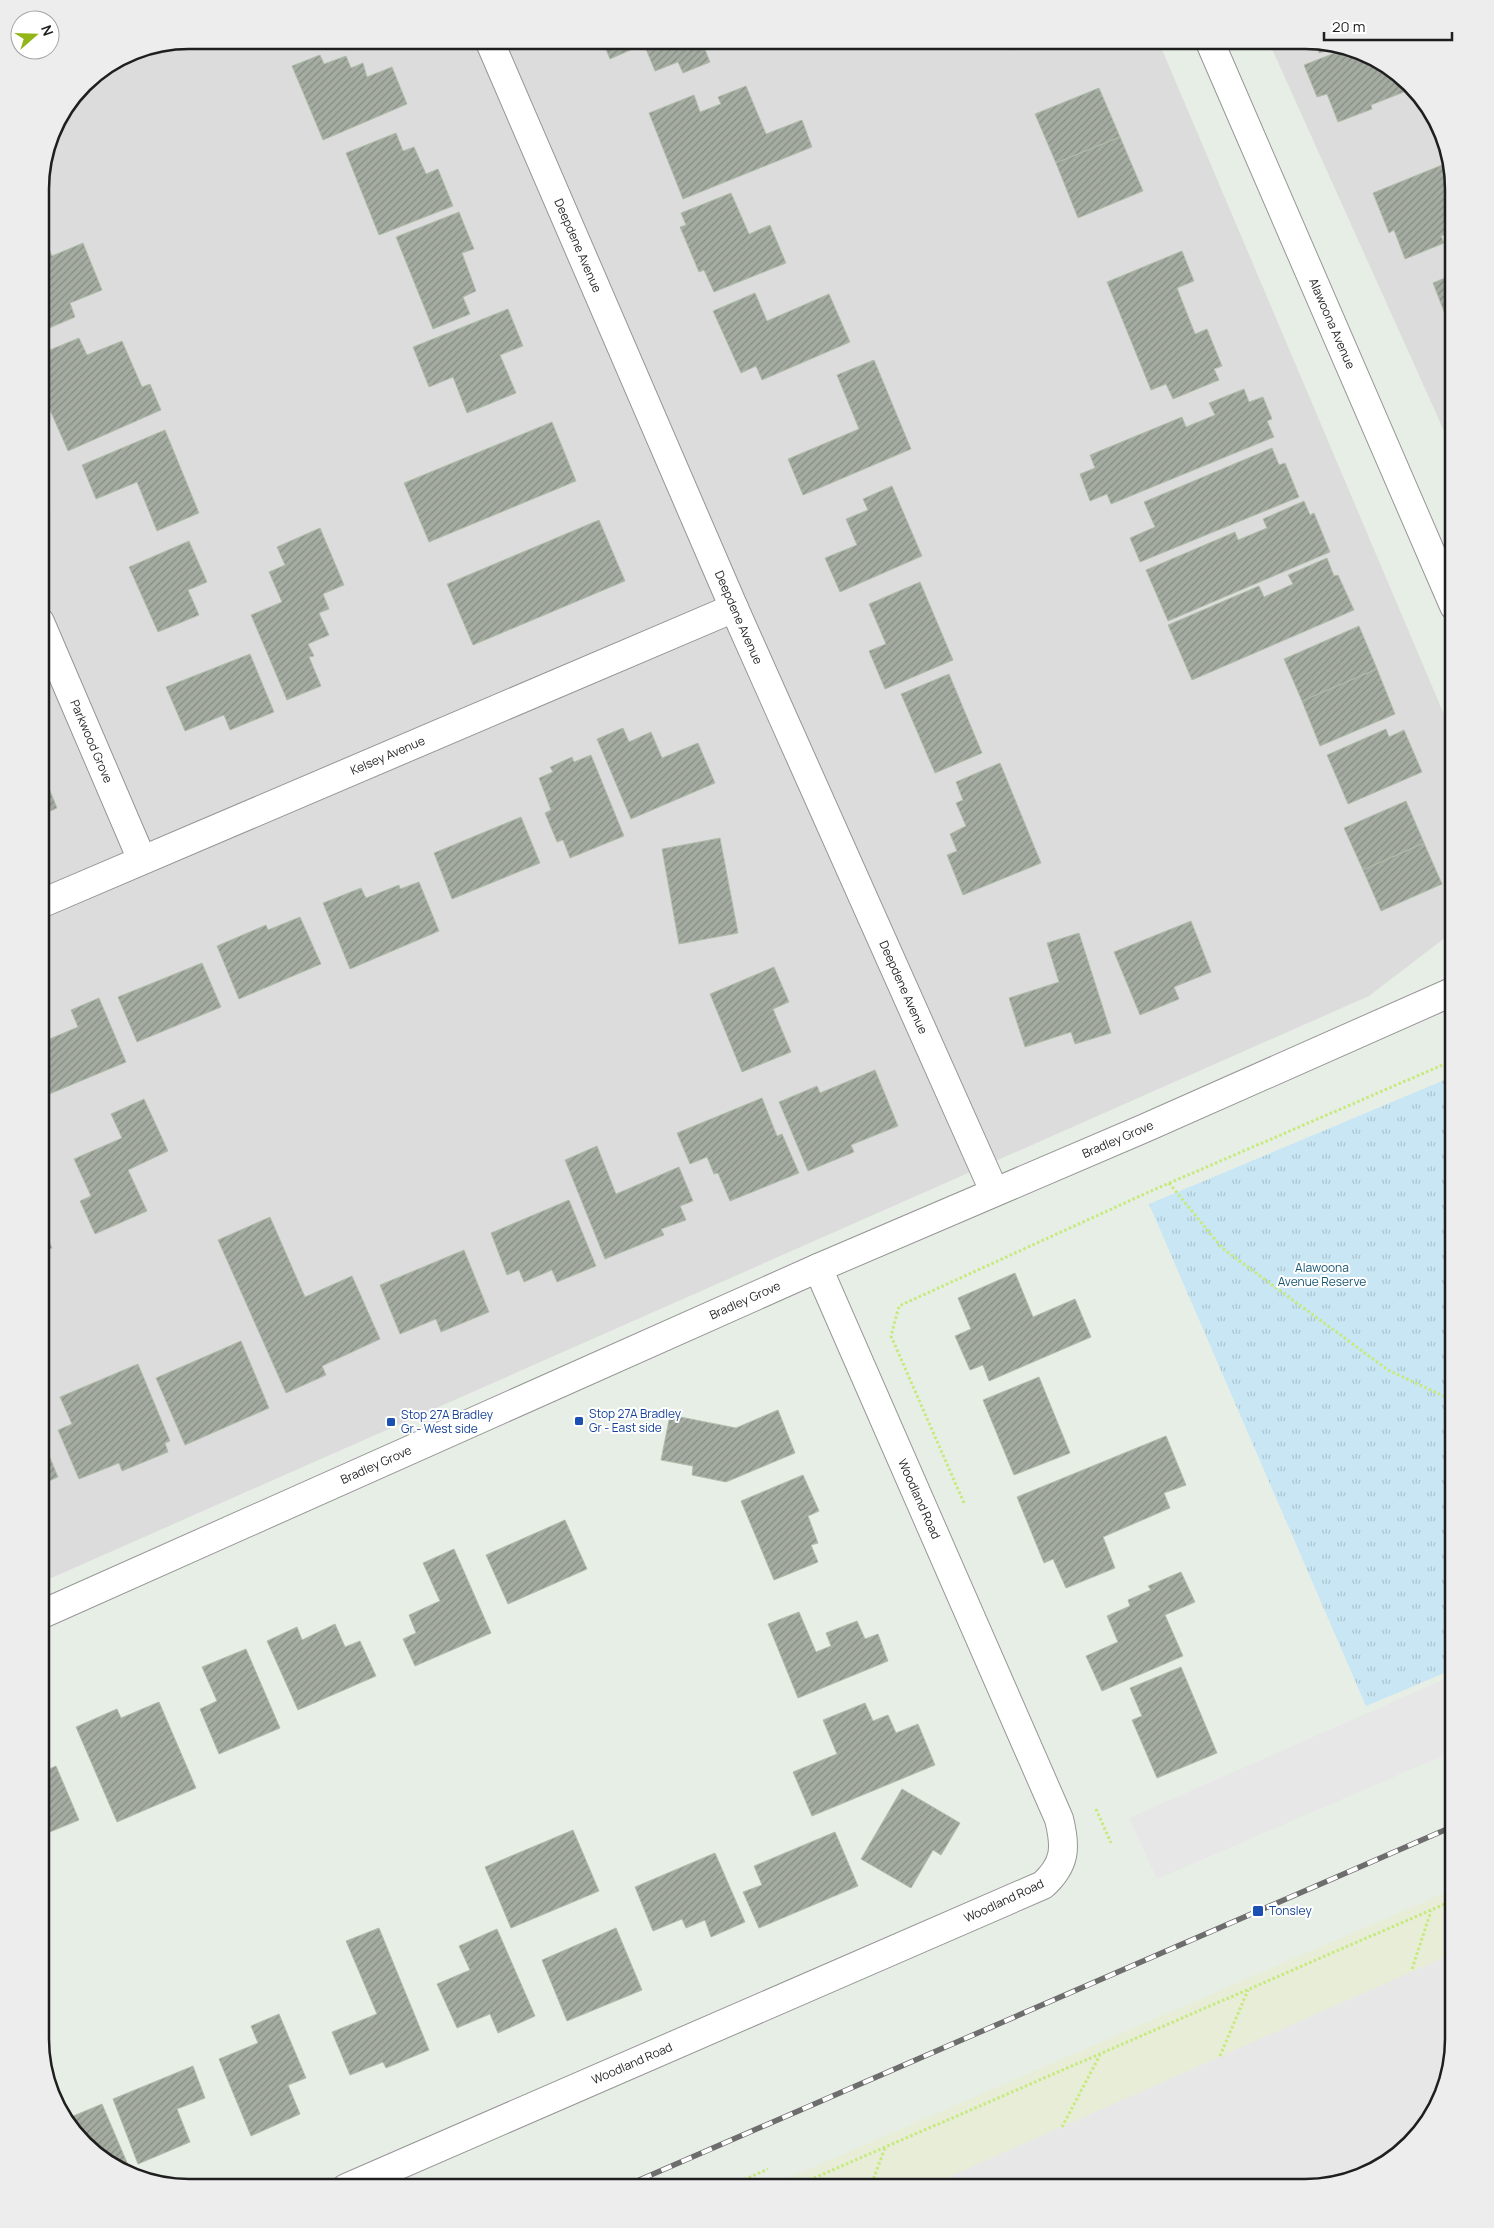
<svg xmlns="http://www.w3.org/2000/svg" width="1494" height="2228" font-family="Manrope,sans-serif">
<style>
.residential{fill:#dcdcdc}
.commercial{fill:#e7edd7}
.park{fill:url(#park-tufts)}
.parking{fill:#e7e7e7}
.building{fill:url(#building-hatch);stroke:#b1beaa}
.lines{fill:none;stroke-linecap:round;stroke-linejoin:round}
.minor-casing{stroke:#969696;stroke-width:30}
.path{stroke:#c6ea7b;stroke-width:3;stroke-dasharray:2.5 2.5;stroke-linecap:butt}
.minor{stroke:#fff;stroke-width:28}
.rail-casing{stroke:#6d6d6d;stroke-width:5.5}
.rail{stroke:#fff;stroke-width:4;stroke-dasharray:11;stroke-linecap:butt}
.transit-dot{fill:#1a4fb4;stroke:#fff;stroke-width:2}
.labels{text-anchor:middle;stroke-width:4;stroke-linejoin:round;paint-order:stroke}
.street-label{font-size:12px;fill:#1f1f1f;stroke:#fff}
.park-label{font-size:12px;fill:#185671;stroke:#fff}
.transit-label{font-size:12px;fill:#164399;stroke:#fff;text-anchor:start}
.rim{fill:none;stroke:#1f1f1f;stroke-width:2.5}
</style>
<defs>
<pattern id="park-tufts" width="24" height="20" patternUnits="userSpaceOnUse" patternTransform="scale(1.25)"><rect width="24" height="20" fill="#c8e6f3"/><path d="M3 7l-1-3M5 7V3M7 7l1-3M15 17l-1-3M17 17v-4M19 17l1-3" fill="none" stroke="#abc5d0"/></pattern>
<pattern id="building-hatch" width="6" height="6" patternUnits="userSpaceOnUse" patternTransform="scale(1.25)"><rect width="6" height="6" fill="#a5aca2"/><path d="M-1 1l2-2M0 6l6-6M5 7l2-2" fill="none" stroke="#868b83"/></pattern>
</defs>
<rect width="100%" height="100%" fill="#e7eee6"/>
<g class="residential">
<polygon points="188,40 1158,40 1454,738 1454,931 1369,996 40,1583 40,179 55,123 84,83 132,51"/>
<polygon points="1268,40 1315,40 1380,60 1434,114 1454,188 1454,453"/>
</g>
<polygon class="commercial" points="1454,1889 1454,2040 1434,2114 1380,2168 1306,2188 765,2188"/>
<polygon class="park" points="1454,1076 1454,1669 1366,1706 1149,1204"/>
<g class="parking">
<polygon points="1454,1675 1454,1751 1157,1879 1129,1818"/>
<polygon points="1454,1953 1454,2040 1434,2114 1380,2168 1306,2188 924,2188"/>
</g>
<g class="building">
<polygon points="602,40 701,40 710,62 683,73 678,62 655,71 644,44 610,59"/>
<polygon points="1009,40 1037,40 1012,50"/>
<polygon points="1314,40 1315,40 1336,47 1319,53"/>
<polygon points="1345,49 1380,60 1409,90 1371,105 1372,109 1338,122 1327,94 1317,97 1304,65"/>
<polygon points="320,55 324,64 346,56 351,68 363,63 367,77 392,67 407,104 323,140 292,66"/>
<polygon points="746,86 766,134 802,120 812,147 683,199 649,113 694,95 700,112 721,104 718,97"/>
<polygon points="1099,88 1120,137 1056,163 1035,114"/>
<polygon points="396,133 403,151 414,147 426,174 438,169 453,206 379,235 346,153"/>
<polygon points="1120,137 1143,191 1078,218 1056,163"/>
<polygon points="1447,163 1454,188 1454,231 1441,236 1444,243 1405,259 1394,230 1389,233 1373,193"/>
<polygon points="731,193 749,234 770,225 786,263 714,292 704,270 699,272 680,227 686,225 681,213"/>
<polygon points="459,212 474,249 462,253 476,291 463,297 470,314 433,329 396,237"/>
<polygon points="83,243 102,290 70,303 75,317 40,332 40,247 47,244 52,256"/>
<polygon points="1182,251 1194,281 1177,288 1195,334 1207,329 1222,366 1214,369 1219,380 1173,399 1166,384 1151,390 1107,282"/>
<polygon points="1454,274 1454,311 1445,314 1433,283"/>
<polygon points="755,293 767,321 829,294 850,342 762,380 756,366 741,373 713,311"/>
<polygon points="508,309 523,346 500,355 516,393 467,413 453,377 429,387 413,347"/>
<polygon points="79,338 87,355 122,341 142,387 150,384 161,410 68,451 43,394 48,392 40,373 40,354"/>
<polygon points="874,360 911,449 803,495 788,459 859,429 837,375"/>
<polygon points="1244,389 1249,402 1263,397 1272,419 1267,421 1274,437 1111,504 1107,494 1090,501 1080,474 1095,468 1090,455 1182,417 1186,427 1215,415 1209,403"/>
<polygon points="552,422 576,481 429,542 404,483"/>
<polygon points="165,430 199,513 157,531 137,482 96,499 82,465"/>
<polygon points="1272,448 1279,465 1285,463 1299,497 1140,562 1130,538 1155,527 1144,502"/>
<polygon points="892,486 922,556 840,592 825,558 857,545 846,519 868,510 863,499"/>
<polygon points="1304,501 1310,515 1314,513 1330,552 1168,621 1146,570 1235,532 1238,540 1267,528 1263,519"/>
<polygon points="599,520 625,581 473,645 447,584"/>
<polygon points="320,528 344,585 323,594 329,609 319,613 329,635 308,644 314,656 309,657 321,686 287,700 251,615 282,602 269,572 285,565 277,547"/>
<polygon points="189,541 207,582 188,590 199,615 158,632 129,567"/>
<polygon points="1327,558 1334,576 1338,575 1354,610 1192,680 1168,625 1259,586 1264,597 1293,584 1288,575"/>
<polygon points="920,582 953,660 885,689 869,651 886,644 869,604"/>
<polygon points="1359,626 1377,669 1302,701 1284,659"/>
<polygon points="250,654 274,712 230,730 224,715 185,731 166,687"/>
<polygon points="1377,669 1395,714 1320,746 1302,701"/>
<polygon points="949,674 982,753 935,773 901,694"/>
<polygon points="623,728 629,742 651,732 662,758 698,743 715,783 631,819 597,739"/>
<polygon points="1386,729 1389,737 1404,730 1422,772 1348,804 1327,755"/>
<polygon points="591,755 624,836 570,858 563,840 557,842 545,813 551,810 539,778 553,772 550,767 572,757 574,762"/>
<polygon points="1000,763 1041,863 963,895 947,855 957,851 950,834 966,826 956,803 963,800 956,782"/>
<polygon points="40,766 57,808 48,812 50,818 40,822"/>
<polygon points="1406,801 1424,843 1363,870 1344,828"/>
<polygon points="521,817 540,863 452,899 434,853"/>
<polygon points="720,838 738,933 679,944 662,849"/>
<polygon points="1424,843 1442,884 1381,911 1363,870"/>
<polygon points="419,882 439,931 350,969 323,903 361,888 366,898 399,885 400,889"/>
<polygon points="300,917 321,964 239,999 217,946 266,925 268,930"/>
<polygon points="1191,921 1211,972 1174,987 1179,999 1140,1015 1114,952"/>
<polygon points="1079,933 1111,1033 1075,1044 1071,1032 1025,1047 1009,998 1059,982 1047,943"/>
<polygon points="202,963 221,1007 137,1042 118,997"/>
<polygon points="774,967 789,1002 773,1009 791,1052 742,1072 710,994"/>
<polygon points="99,998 126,1062 47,1095 40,1080 40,1043 78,1027 71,1010"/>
<polygon points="875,1070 898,1126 851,1145 854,1152 808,1171 779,1102 817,1086 820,1093"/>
<polygon points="762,1098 777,1136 782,1134 799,1173 730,1201 718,1173 714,1174 707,1157 690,1164 677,1133"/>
<polygon points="144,1099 168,1151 128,1170 147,1211 95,1234 80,1201 91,1196 74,1159 122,1138 111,1114"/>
<polygon points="597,1146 616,1194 679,1167 693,1201 680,1206 686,1220 661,1229 664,1235 605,1259 565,1160"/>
<polygon points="569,1200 596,1266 557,1282 552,1270 524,1282 519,1270 507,1275 491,1233"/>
<polygon points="270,1217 305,1297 352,1276 380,1339 322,1366 326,1375 286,1393 218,1240"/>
<polygon points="40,1220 52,1248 40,1252"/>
<polygon points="464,1250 489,1312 441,1332 436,1319 400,1334 380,1285"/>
<polygon points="1015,1273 1033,1317 1075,1299 1091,1337 989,1381 983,1365 970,1370 955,1336 971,1329 958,1298"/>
<polygon points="241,1341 269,1408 185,1445 156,1378"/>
<polygon points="138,1364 170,1441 165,1443 168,1452 122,1471 119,1463 79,1479 58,1430 72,1424 60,1397"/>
<polygon points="1039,1377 1070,1453 1014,1475 983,1400"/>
<polygon points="778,1410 795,1453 726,1482 692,1475 693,1466 661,1460 670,1415 736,1428"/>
<polygon points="41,1436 58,1477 42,1484 44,1489 40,1490"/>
<polygon points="1166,1436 1186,1485 1164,1493 1170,1508 1103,1537 1115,1568 1066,1588 1053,1559 1044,1563 1017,1497"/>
<polygon points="803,1475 819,1511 808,1516 818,1543 811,1545 818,1562 774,1580 741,1501"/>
<polygon points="565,1520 587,1569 508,1604 486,1555"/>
<polygon points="454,1549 491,1633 415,1666 403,1639 416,1633 409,1615 440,1601 423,1563"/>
<polygon points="1181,1572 1195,1602 1165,1615 1183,1656 1102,1691 1086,1656 1118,1642 1107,1616 1130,1606 1128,1600 1151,1590 1148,1586"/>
<polygon points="799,1612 816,1652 831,1646 826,1633 857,1621 865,1639 878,1634 888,1661 798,1698 768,1624"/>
<polygon points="335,1624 345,1647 360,1641 376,1676 298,1710 267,1641 297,1627 302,1640"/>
<polygon points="246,1649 280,1728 219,1754 200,1709 217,1701 202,1667"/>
<polygon points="1181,1667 1217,1753 1157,1778 1132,1720 1142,1716 1130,1688"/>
<polygon points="159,1702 196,1788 117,1822 76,1727 117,1709 121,1718"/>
<polygon points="865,1703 873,1721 888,1715 896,1733 918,1724 935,1765 812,1816 793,1772 837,1754 823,1720"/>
<polygon points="56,1766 79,1820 40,1836 40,1773"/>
<polygon points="902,1789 960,1823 941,1855 933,1850 911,1888 861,1859"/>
<polygon points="573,1830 599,1891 511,1928 485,1867"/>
<polygon points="835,1832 858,1886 759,1928 743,1892 762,1885 754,1866"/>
<polygon points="715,1853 745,1922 711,1937 705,1920 686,1928 682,1919 653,1931 635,1887"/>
<polygon points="379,1928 429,2050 386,2068 383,2062 350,2075 332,2032 377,2014 346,1941"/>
<polygon points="616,1928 642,1990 567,2021 542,1960"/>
<polygon points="497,1929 535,2016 498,2033 490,2014 457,2028 437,1984 470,1970 459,1946"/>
<polygon points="279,2014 306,2078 288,2085 300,2114 251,2136 219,2059 258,2043 251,2026"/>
<polygon points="193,2066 205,2098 177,2109 190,2142 138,2164 113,2099"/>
<polygon points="102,2104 131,2172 106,2163 66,2119"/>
</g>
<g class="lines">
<g class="minor-casing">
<g id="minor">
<path id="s1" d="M489,40L734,608L994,1191"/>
<path id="s2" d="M1209,40L1454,606"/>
<path id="s3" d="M40,622L142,860"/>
<path id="s4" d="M40,904L734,608"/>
<path id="s5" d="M40,1615L818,1268L1145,1128L1454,991"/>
<path id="s6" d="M346,2188L1043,1885C1066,1864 1066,1847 1059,1819L818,1268"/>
</g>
</g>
<g class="path">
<polyline points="1169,1183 1222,1248 1388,1370 1454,1401"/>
<polyline points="964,1503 891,1336 899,1306 1151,1191 1454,1060"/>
<polyline points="1096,1809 1111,1843"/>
<polyline points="1412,1969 1431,1911"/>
<polyline points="1220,2056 1248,1990"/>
<polyline points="1062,2127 1100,2055"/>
<polyline points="726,2188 768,2169"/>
<polyline points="791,2188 1454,1900"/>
<polyline points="870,2188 885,2148"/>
</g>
<use href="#minor" class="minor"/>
<g class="rail-casing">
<polyline id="rail" points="621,2188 1454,1826"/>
</g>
<use href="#rail" class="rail"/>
</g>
<g class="transit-dot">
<rect x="574" y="1416" width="10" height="10" rx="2.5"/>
<rect x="386" y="1417" width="10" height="10" rx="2.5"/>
<rect x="1252" y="1905" width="12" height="12" rx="2.5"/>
</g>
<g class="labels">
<g class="street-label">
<text dy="4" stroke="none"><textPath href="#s1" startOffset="224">Deepdene Avenue</textPath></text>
<text dy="4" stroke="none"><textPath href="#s2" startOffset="309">Alawoona Avenue</textPath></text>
<text dy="4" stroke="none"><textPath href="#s1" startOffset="629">Deepdene Avenue</textPath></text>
<text dy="4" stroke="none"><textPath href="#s3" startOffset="130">Parkwood Grove</textPath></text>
<text dy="4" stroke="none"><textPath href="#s4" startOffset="378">Kelsey Avenue</textPath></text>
<text dy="4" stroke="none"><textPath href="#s1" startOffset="1034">Deepdene Avenue</textPath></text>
<text dy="4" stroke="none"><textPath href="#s5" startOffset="1178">Bradley Grove</textPath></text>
<text dy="4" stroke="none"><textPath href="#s5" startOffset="772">Bradley Grove</textPath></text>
<text dy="4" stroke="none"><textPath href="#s5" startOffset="368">Bradley Grove</textPath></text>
<text transform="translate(919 1499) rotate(66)" y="4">Woodland Road</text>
<text transform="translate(1004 1901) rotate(-25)" y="4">Woodland Road</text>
<text dy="4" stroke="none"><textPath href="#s6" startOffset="312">Woodland Road</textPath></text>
</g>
<g class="park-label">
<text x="1322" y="1272">Alawoona<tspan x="1322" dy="14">Avenue Reserve</tspan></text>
</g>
<g class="transit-label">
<text x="589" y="1418">Stop 27A Bradley<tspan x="589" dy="14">Gr - East side</tspan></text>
<text x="401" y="1419">Stop 27A Bradley<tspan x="401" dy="14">Gr - West side</tspan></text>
<text x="1269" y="1915">Tonsley</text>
</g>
</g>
<path d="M0 0H1494V2228H0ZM189 49H1305A140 140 0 0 1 1445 189V2039A140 140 0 0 1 1305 2179H189A140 140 0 0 1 49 2039V189A140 140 0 0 1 189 49Z" fill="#ededed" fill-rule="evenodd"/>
<path class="rim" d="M189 49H1305A140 140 0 0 1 1445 189V2039A140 140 0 0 1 1305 2179H189A140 140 0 0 1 49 2039V189A140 140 0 0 1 189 49Z"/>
<g transform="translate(35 35) rotate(70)"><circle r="24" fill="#ffffff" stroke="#a5a5a5"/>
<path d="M0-4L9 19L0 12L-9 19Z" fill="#92b617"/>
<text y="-8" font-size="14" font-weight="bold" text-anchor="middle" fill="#1f1f1f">N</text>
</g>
<path d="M1324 32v8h128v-8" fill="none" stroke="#1f1f1f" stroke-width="2.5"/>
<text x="1332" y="32" font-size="15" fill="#1f1f1f" stroke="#ffffff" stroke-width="4" paint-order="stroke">20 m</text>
</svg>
